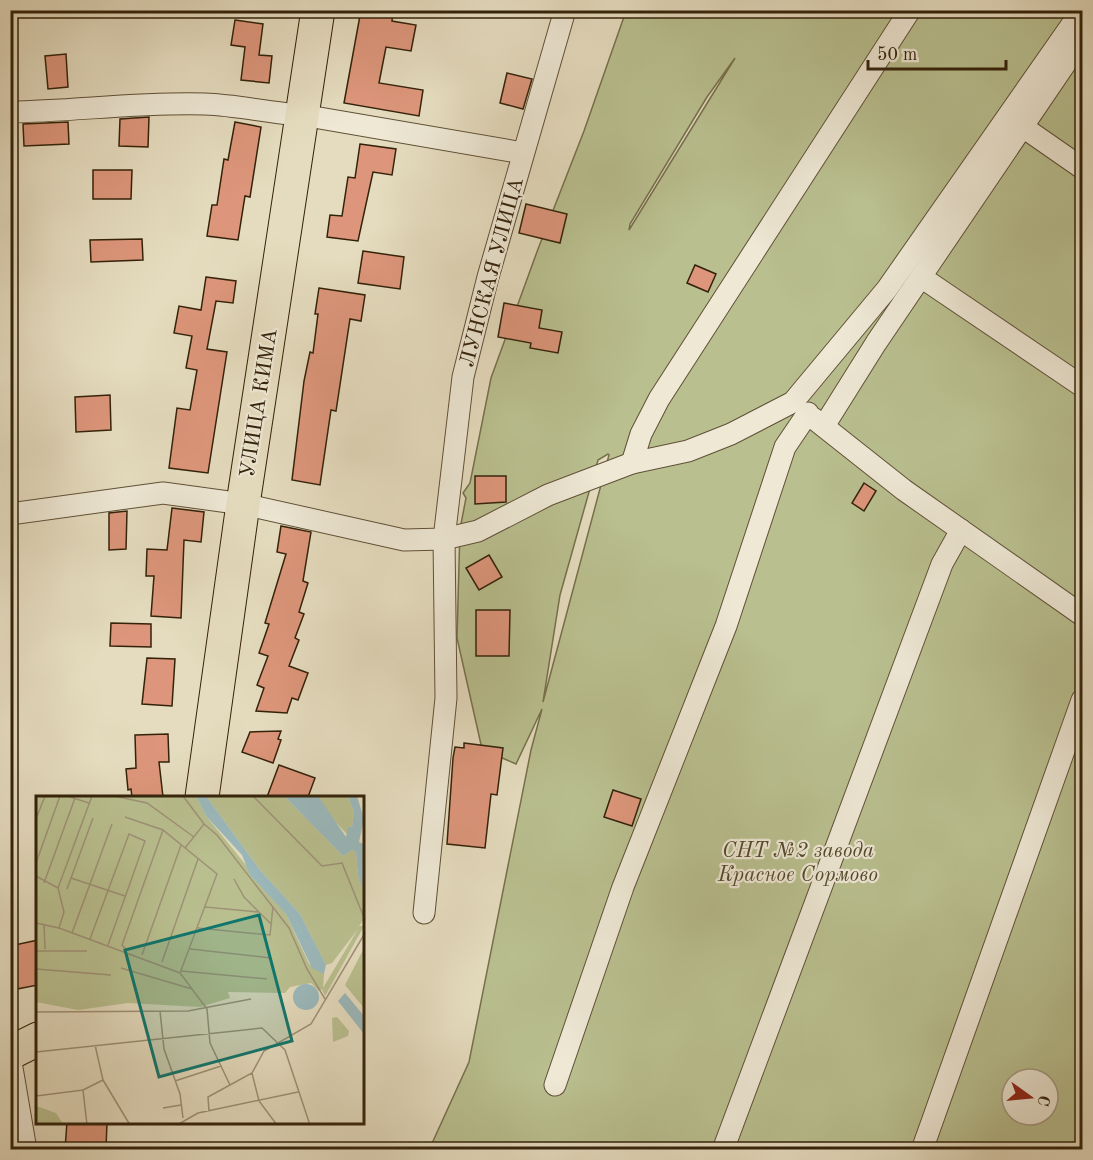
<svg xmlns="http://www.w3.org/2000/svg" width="1093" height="1160" font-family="'Old Standard TT',serif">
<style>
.green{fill:#b9bf8f;stroke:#76704c;stroke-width:1.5;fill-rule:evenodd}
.building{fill:#dd967b;stroke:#33220a;stroke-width:1.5}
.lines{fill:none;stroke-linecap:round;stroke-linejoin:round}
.street-casing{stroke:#605037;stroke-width:23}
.primary-casing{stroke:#33220a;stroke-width:35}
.street{stroke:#eee8d5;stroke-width:21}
.primary{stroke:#e5dcbf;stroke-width:33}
.labels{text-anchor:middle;stroke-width:4.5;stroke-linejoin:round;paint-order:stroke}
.street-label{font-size:21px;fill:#33220a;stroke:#eee8d5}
.park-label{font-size:21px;font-style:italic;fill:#54492b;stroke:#eee8d5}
.inset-road{fill:none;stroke:#9e9277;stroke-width:1.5}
.view{fill:#0f766e;fill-opacity:0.15;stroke:#0f766e;stroke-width:3}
.inset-edge{fill:none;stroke:#33220a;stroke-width:3}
</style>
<rect width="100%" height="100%" fill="#e5dcbf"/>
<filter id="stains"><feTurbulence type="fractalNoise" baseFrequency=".00333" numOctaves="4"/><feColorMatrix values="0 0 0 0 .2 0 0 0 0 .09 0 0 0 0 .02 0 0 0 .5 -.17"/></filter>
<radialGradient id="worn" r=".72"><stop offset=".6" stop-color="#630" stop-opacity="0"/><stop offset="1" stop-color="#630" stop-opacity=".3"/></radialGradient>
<path class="green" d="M626,11H1082V1149L429,1150L469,1062L531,750L542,709L516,764L482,749L457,638L460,529L466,498L463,493L470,483L491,378L538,249L584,131ZM735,58L629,230L630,224L707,97ZM608,454L609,455L543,702L560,595L598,460ZM1012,1079H1048V1115H1012Z"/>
<g class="building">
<polygon points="361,10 393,10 392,21 416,25 411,51 386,47 379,83 423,90 419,116 344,103"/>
<polygon points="235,20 263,24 259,55 272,56 269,83 241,80 245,47 231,45"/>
<polygon points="66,54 68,87 48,89 45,56"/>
<polygon points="507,73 532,79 523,109 500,103"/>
<polygon points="149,117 148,147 119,146 120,119"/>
<polygon points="68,122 69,144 24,146 23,124"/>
<polygon points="235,122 261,127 250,197 245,196 238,240 207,236 212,205 217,205 224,159 228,160"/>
<polygon points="360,144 396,149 392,175 373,172 358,241 327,237 330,215 342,216 348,177 355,178"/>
<polygon points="93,170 132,170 131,199 93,199"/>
<polygon points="526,204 567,214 560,243 519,233"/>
<polygon points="142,239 143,260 91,262 90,240"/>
<polygon points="363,251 404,257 400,289 358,283"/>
<polygon points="695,265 716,274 708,292 687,283"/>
<polygon points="206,277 236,281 233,303 216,301 207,349 227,352 208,473 169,468 177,408 190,410 197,370 186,368 192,336 174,333 179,306 201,310"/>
<polygon points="319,288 365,295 361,321 350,319 336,411 331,410 320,485 292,480 304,381 310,352 313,353 318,314 315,314"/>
<polygon points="504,303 542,310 539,328 562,332 558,353 530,348 531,343 498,337"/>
<polygon points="110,395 111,430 76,432 75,397"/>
<polygon points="475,476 506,476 506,502 475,504"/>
<polygon points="864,483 876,491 864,511 852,503"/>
<polygon points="172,508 204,512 201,542 184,540 181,618 151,616 154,576 146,576 147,549 167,550"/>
<polygon points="127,511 126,549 109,550 109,513"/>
<polygon points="281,526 311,532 303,581 308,583 299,612 304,614 295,638 299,640 289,666 308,673 298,700 292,698 287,713 256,711 264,688 257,685 268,656 259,653 269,624 265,623 286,554 277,552"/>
<polygon points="489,555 502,577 479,590 466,568"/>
<polygon points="476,610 510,610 509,656 476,656"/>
<polygon points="111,623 151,624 151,647 110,646"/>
<polygon points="147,658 175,659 172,706 142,704"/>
<polygon points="281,731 278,739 281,740 273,763 242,752 250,732"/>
<polygon points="168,734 169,762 159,762 163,797 132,797 131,789 128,790 126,769 136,768 135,735"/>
<polygon points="464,743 503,748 497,795 491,794 485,848 447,844 453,758 455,747 464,748"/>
<polygon points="279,765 315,778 308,797 267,797"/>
<polygon points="613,790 641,799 632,826 604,817"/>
<polygon points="38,940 38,985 17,989 10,946"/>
<polygon points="67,1122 107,1122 106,1149 65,1149"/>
</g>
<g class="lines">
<g class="street-casing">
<g id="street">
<path d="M10,112C75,111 140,102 205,104C237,105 269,113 302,115L523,153"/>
<polyline points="1023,127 1082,168"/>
<polyline points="921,277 1082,386"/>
<polyline points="813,418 904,490 1082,615"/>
<polyline points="824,426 876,343 1082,39"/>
<polyline points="632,463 641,434 659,399 910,10"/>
<polyline points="10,514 163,493 243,504 404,540 444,539 478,531 548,495 632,463 688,451 731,434 793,402 887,289 1082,10"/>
<polyline points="424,913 446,698 444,539 463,377 488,277 565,10"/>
<polyline points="10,1056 26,1150"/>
<polyline points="555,1085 623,887 726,626 785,447 808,413"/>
<polyline points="723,1150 942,564 961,530"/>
<polyline points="922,1150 1082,700"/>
</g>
</g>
<g class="primary-casing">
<g id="primary">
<polyline points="202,797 243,504 318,10"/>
<polyline points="10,1053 38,1039"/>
</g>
</g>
<use href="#street" class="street"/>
<use href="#primary" class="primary"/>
</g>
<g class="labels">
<g class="street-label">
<text transform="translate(491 272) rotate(-75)" y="7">ЛУНСКАЯ УЛИЦА</text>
<text transform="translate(258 403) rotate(-81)" y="7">УЛИЦА КИМА</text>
</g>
<g class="park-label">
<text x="798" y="857">СНТ №2 завода<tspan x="798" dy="24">Красное Сормово</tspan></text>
</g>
</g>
<g transform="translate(36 796)">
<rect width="328" height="328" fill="#e5dcbf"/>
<path d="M0,0H160L170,20L250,118L273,168L288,178L287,192L322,133L296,167L290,169L264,118L224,74L170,0H248L307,60L316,54L320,56L322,80L329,95L328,123L323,130H328L289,200L286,193L283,195L275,187L254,191L249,197L192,196L194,202L164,211L92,207L42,214L0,206ZM282,0H312L318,16L316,31H312L313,40L289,15ZM328,152V212L309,189ZM301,221L313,235L312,240L297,246L296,222ZM0,310L20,317L27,328H0Z" fill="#b9bf8f"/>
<path d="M160,0H170L224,74L264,118L290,169L288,178L276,172L250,118L214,79L206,59L170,20ZM248,0H282L310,41L312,31H316L318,16L312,0H321L328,23L323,46L328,48V95L322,80L320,56L316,54L307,60ZM257 201a13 13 0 1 1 26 0a13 13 0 1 1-26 0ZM309,197L328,220V238L302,205Z" fill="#9bb9bd"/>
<path class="inset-road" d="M31,0L53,7M56,0L22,92L28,116L23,132L144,177L171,213L174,247L194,289M78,0L111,7L158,41M147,0L168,28M217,0L286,70L306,67L329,124M89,21L127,34L181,78L144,177M0,23L9,0M149,52L168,28L181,39L253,132L271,173L289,203M0,67L24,0M0,80L22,92M35,82L89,100M198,83L208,101L236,129M8,87L39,2M31,93L57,22M169,111L222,116M0,127L23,132M8,128L9,153M162,132L234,139L237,110M36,137L76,28M54,143L93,38L109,45L72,149M90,153L86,149L127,34M154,153L235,162M0,155H51M106,159L145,49M126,166L162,63M85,172L156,193M0,173L75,179M145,175L231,183M124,215L128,253L144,298L147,322M0,216L152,215L215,203M0,256L226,232L249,254L274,329M216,277L223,305L241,329M67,284L94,329M139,285L185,270M47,294L67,284L59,249M0,300L47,294L51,329M127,312L145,309M173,315L172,301L216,277L228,255L275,228L329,137M141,329L162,317L262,296"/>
<path class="view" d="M223,119L256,245L123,281L89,154Z"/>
<rect width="328" height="328" class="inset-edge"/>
</g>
<rect width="1093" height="1160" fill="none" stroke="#e5dcbf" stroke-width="36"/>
<rect x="12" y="12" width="1069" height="1136" fill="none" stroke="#33220a" stroke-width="3"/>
<rect x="18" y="18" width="1057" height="1124" fill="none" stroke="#33220a" stroke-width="1.5"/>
<g transform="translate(1030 1097) rotate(105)"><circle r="28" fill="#eee8d5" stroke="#a39984" stroke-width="1.5"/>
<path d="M0-4.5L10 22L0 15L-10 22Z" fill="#8f2418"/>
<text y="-9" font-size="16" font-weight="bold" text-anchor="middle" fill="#33220a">С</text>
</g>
<path d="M868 60v9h138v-9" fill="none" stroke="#33220a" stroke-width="3"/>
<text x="877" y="60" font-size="18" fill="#33220a" stroke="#eee8d5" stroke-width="4.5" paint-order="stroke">50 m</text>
<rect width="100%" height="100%" filter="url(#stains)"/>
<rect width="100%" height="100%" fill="url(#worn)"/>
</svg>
